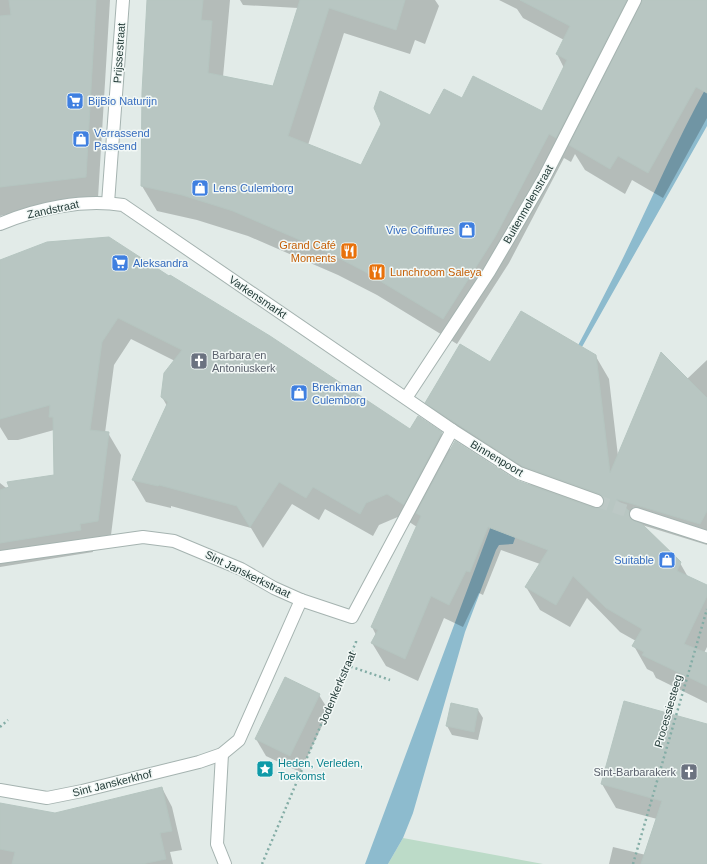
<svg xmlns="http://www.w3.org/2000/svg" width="707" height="864" font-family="Helvetica,sans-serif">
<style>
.green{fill:#bcdbc8}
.water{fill:#8dbbce}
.shadow{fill:#0003}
.building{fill:#b8c6c2;stroke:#b5c5c0}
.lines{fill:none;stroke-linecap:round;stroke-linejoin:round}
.pedestrian-tunnel{stroke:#bcc8c5;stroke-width:12;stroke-dasharray:12 6;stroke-linecap:butt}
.pedestrian-casing{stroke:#a5b3b0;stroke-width:14}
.minor-casing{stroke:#a5b3b0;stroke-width:14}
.path{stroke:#84ada6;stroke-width:2.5;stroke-dasharray:2 3;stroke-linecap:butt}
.pedestrian{stroke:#fff;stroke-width:12}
.minor{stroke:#fff;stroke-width:12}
.labels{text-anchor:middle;stroke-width:3;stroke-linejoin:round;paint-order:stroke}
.street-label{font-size:11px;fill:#233b38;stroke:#f2f8f6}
.shop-label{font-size:11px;fill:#366cbe;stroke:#f2f8f6;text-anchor:start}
.food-label{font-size:11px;fill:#c56008;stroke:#f2f8f6;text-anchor:end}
.worship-label{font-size:11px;fill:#5b616d;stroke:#f2f8f6;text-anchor:start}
.culture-label{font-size:11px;fill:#0d838f;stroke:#f2f8f6;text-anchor:start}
</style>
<rect width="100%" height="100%" fill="#e2ebe8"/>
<polygon class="green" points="403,838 543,864 388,864"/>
<g class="water">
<path d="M707,86V126L522,453C552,393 585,334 615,274C647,211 673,147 707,86Z"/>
<polygon points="507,483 531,492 513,544 499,545 496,550 465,632 413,813 403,838 388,864 365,864"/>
</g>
<g class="shadow">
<polygon points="0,0 110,0 98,198 38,207 0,216"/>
<polygon points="148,0 230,0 223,77 273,87 298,8 243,5 240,0 435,0 439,6 425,44 415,40 410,54 344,33 308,145 362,167 431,117 462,99 542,112 564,68 557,54 564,40 523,18 517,9 499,0 707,0 707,118 663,198 632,180 625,194 585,170 575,154 571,162 564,158 509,263 457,344 377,295 338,275 248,236 197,220 157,211 142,186"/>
<polygon points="0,262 410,430 418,417 441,433 451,450 516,481 531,485 440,426 427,403 490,363 595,355 609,379 618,456 687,379 707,360 707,545 642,525 680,563 688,577 707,586 707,647 704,653 707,654 707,703 656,678 653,672 647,669 634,646 636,641 620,632 587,598 570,627 540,610 526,587 540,564 501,550 483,595 479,593 463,627 444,618 418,681 386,666 372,643 376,635 372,627 417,527 400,516 379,525 373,536 325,509 319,520 292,504 263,548 251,528 171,506 171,508 146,502 133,480 167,406 162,397 175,361 131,339 114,365 105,433 108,433 121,455 110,543 92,546 93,552 0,567 0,483 15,495 55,476 54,430 18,440 8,440 0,427"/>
<polygon points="319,695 329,711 300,772 266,756 256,739"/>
<polygon points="452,704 478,710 483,718 478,740 452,735 447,726"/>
<polygon points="707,725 707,864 609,864 613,847 646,855 657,819 616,808 602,784"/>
<polygon points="162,788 172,807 182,850 170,852 173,864 71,864"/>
<polygon points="0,805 43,864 0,864"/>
</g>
<g class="building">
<polygon points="9,0 96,0 86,177 0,187 0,16 11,15"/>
<polygon points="147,0 203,0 201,20 212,21 208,73 273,86 300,0 405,0 396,30 329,8 288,136 361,165 381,124 374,108 380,91 430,115 444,89 462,98 473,76 542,111 567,60 556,54 570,26 520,0 627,0 556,138 549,134 495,237 443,319 362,270 323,250 233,211 182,195 141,186 142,92"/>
<polygon points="642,0 707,0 707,93 696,87 648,173 618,156 610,169 569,145"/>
<polygon points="109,237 169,276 170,275 270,336 410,429 418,416 442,432 404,505 387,494 366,503 360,514 313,487 306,498 279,482 250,527 237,506 159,485 158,486 132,480 168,402 161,397 164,373 182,350 118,318 102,342 90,430 109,432 98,521 80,524 81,530 0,543 0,490 9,487 7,482 54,475 53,417 49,417 50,405 0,419 0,260 47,242"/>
<polygon points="521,311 596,355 610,473 661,352 707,398 707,511 700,524 616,499 629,511 631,519 642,524 681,562 677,571 707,585 707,596 684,644 707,653 707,686 642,655 644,652 632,646 642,629 606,608 573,576 556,605 525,587 548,550 488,527 470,572 466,571 449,605 431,596 405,659 371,643 378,630 371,627 421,516 416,513 455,441 516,480 594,508 599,508 604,504 604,499 600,494 522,466 425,403 460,344 490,362"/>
<polygon points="285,677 320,694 290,756 255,739"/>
<polygon points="624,701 707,724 707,864 641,864 662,801 601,784"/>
<polygon points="451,703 478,709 474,732 446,726"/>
<polygon points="162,787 172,831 160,833 166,859 142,864 12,864 15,852 0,849 0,803 55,813"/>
</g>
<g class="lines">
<polyline class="pedestrian-tunnel" points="597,501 636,514"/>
<g class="pedestrian-casing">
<g id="pedestrian">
<polyline points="452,430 519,473 597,501"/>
<polyline points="636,514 707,537"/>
</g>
</g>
<g class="minor-casing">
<g id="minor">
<polyline points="108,203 123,0"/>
<path d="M0,224C38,208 82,199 123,205L452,430L352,617L301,600L274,588L241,569L174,541L143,537L0,557"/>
<polyline points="406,398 489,272 544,178 635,0"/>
<polyline points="222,754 217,844 225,864"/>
<polyline points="0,790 47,798 82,791 199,762 222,754 239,740 301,600"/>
</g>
</g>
<g class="path">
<polyline points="346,665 390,680"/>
<polyline points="0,727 8,720"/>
<polyline points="262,864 356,642 356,639"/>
<polyline points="633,864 707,609"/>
</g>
<use href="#pedestrian" class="pedestrian"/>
<use href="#minor" class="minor"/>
</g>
<defs>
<g id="supermarket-square" transform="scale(0.9)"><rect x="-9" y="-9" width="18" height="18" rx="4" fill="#3f7fe0" stroke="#f2f8f6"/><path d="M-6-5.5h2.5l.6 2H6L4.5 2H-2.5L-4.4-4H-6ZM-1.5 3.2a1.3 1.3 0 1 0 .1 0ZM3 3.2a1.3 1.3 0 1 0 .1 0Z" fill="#fff"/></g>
<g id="shop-square" transform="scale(0.9)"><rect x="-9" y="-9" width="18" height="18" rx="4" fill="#3f7fe0" stroke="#f2f8f6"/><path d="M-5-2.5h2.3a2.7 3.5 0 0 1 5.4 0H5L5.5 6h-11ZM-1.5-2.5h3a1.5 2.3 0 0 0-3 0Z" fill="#fff"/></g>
<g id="restaurant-square" transform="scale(0.9)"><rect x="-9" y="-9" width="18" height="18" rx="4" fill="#e8710a" stroke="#f2f8f6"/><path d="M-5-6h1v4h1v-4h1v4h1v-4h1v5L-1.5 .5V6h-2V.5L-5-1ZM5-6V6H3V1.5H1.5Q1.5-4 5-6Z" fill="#fff"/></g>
<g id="church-square" transform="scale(0.9)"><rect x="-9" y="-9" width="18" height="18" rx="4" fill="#6b7280" stroke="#f2f8f6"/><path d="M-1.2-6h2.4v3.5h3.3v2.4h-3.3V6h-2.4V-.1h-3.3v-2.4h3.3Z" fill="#fff"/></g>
<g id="sight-square" transform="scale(0.9)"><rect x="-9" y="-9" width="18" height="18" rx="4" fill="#0f9aa8" stroke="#f2f8f6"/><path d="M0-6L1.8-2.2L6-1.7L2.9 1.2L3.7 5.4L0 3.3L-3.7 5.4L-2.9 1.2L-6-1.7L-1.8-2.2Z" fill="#fff"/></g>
</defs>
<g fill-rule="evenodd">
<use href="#supermarket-square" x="75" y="101"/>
<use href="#shop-square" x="81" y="139"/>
<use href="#shop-square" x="200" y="188"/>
<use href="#shop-square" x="467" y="230"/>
<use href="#restaurant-square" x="349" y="251"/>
<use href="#supermarket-square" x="120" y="263"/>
<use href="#restaurant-square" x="377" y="272"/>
<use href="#church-square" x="199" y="361"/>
<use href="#shop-square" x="299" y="393"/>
<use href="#shop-square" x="667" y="560"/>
<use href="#sight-square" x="265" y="769"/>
<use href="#church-square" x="689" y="772"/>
</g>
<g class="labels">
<g class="street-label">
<text transform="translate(119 53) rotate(-86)" y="4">Prijssestraat</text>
<text transform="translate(528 204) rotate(-60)" y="4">Buitenmolenstraat</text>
<text transform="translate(53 209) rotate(-12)" y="4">Zandstraat</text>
<text transform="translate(258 297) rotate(34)" y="4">Varkensmarkt</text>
<text transform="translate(497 458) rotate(31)" y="4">Binnenpoort</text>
<text transform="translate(248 574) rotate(26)" y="4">Sint Janskerkstraat</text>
<text transform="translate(337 688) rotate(-67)" y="4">Jodenkerkstraat</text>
<text transform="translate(668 711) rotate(-74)" y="4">Processiesteeg</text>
<text transform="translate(112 783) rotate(-14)" y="4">Sint Janskerkhof</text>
</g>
<g class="shop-label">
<text x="88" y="105">BijBio Naturijn</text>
<text x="94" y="137">Verrassend<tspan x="94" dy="13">Passend</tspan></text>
<text x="213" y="192">Lens Culemborg</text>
<text x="454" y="234" text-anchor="end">Vive Coiffures</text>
<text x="133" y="267">Aleksandra</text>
<text x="312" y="391">Brenkman<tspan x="312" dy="13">Culemborg</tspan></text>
<text x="654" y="564" text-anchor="end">Suitable</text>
</g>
<g class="food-label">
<text x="336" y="249">Grand Café<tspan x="336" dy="13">Moments</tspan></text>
<text x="390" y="276" text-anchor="start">Lunchroom Saleya</text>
</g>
<g class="worship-label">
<text x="212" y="359">Barbara en<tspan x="212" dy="13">Antoniuskerk</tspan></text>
<text x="676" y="776" text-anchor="end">Sint-Barbarakerk</text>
</g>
<g class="culture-label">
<text x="278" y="767">Heden, Verleden,<tspan x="278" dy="13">Toekomst</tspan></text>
</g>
</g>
</svg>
